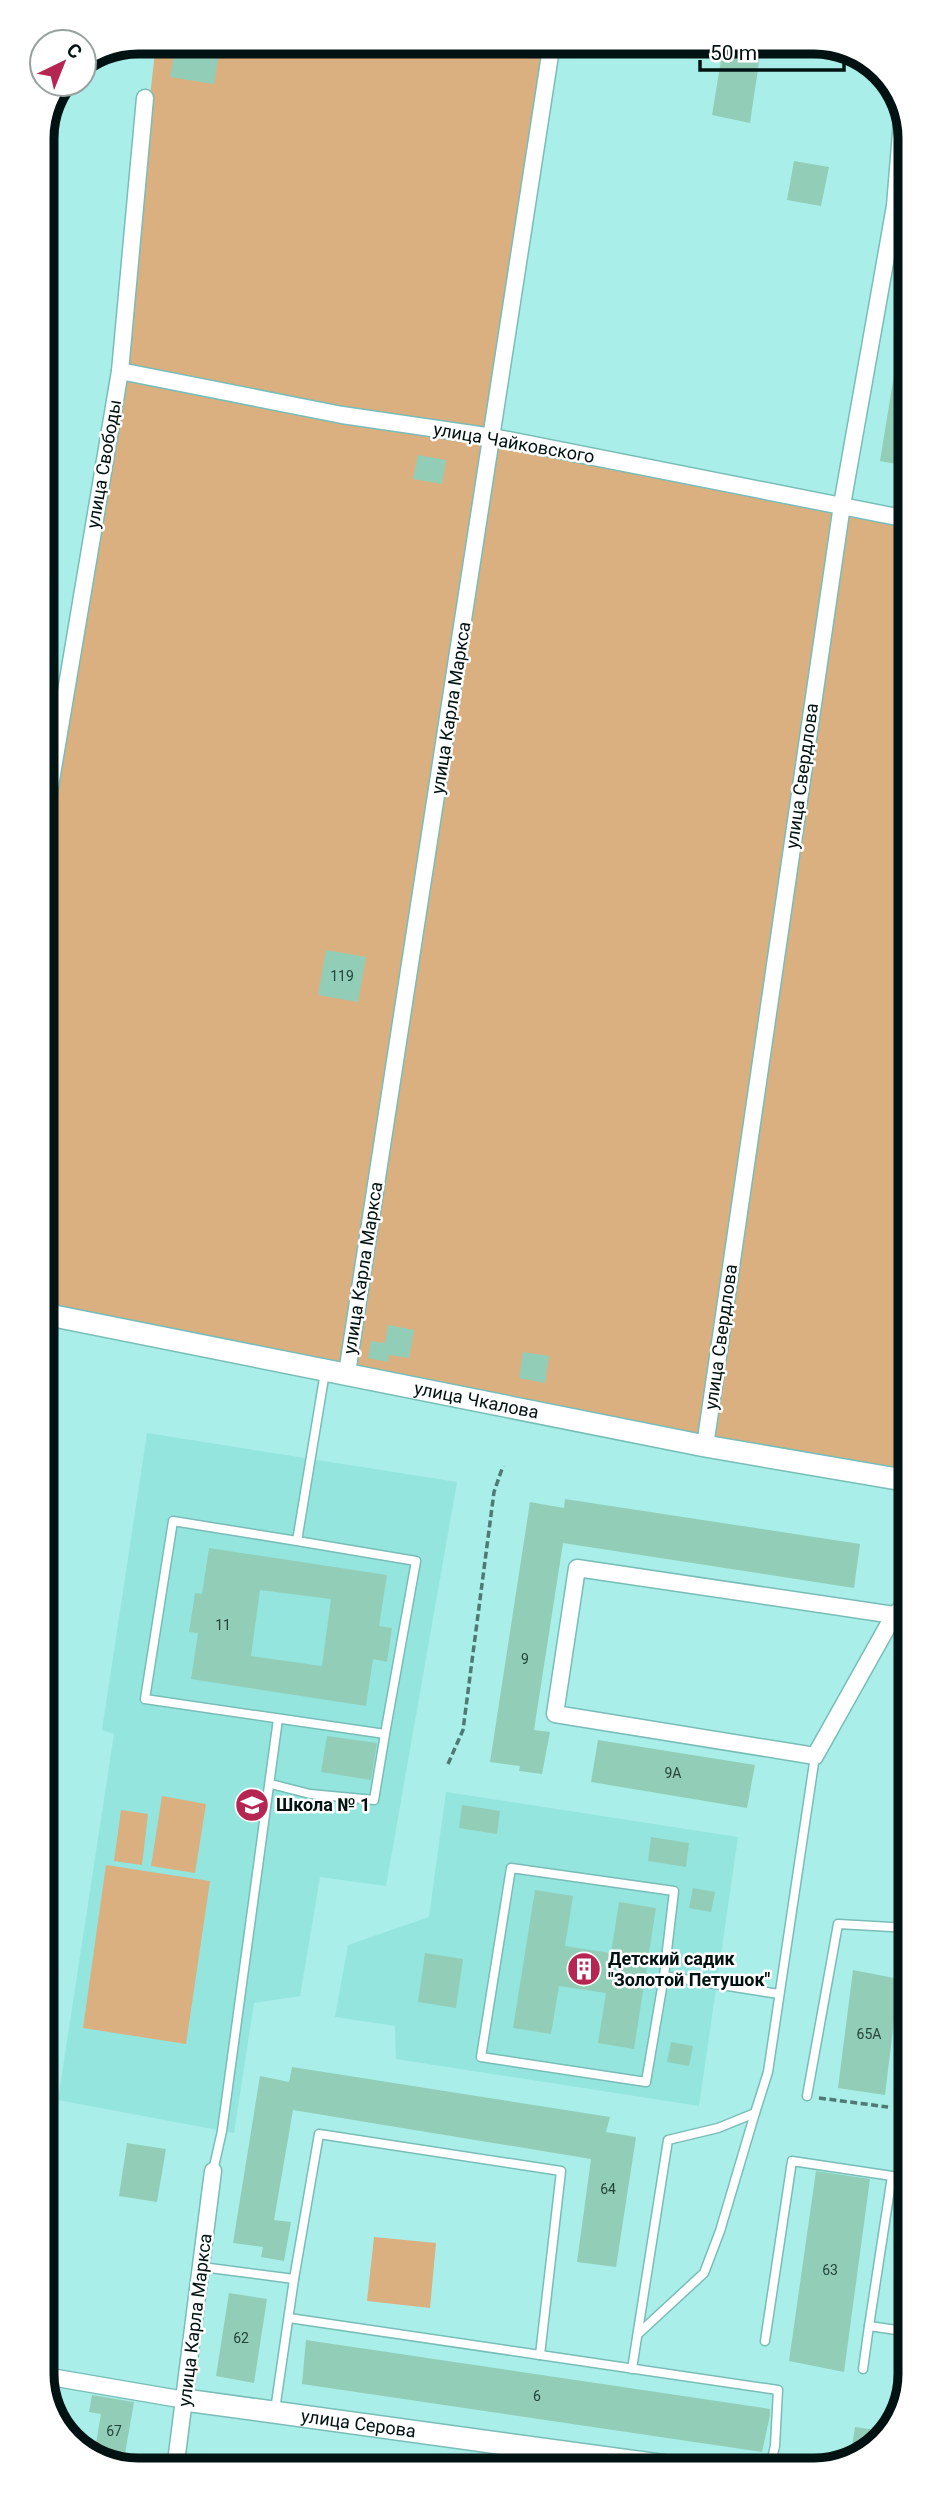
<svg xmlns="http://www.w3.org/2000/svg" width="952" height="2512" font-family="Roboto,sans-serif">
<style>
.built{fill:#94e5de}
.green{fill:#dab081}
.building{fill:#92ceb7;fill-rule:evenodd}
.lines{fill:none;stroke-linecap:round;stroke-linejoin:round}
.service-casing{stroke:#78bdb7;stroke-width:11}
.minor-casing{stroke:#78bdb7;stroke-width:19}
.tertiary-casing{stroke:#78bdb7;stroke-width:24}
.path{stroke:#4e7975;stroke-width:3.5;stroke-dasharray:7 3.5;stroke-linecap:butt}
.service{stroke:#fff;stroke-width:8}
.minor{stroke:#fff;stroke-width:16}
.tertiary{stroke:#fff;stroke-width:21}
.labels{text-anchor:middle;stroke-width:5;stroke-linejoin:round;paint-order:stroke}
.number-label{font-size:14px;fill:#24423b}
.street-label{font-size:18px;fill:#001312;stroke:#fff}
.poi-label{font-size:18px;font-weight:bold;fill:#001312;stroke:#fff;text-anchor:start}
.rim{fill:none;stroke:#001312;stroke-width:9}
</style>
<rect width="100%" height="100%" fill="#a9eee8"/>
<g class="built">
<polygon points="147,1433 457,1482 386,1886 320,1877 300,1996 254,2003 234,2133 58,2100 114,1734 102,1730"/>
<polygon points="446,1792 738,1837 699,2106 396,2059 395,2026 335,2017 348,1945 429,1917"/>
</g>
<g class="green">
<polygon points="156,42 552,42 493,437 907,519 909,1481 44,1314 43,828 120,371"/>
<polygon points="162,1796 206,1804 195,1873 151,1866"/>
<polygon points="121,1810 148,1814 142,1865 114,1861"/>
<polygon points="106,1865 210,1881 186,2044 83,2028"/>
<polygon points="374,2237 436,2243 430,2308 367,2301"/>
</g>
<g class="building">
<polygon points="724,42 762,42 750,123 712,115"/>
<polygon points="176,44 219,52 214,84 170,77"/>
<polygon points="794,161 829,167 821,206 787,200"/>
<polygon points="898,350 907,351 907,466 880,461"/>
<polygon points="418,455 446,460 442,484 413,479"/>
<polygon points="326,950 366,957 358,1002 318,995"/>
<polygon points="388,1325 414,1330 409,1358 389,1355 388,1362 368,1358 371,1341 385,1343"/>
<polygon points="523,1352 549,1356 545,1383 519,1378"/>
<polygon points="565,1499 860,1544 854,1588 563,1543 534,1730 550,1732 542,1774 519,1771 520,1766 490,1762 530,1502 564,1508"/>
<path d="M209,1548L387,1575L379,1626L392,1628L387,1662L373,1659L366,1706L191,1679L198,1633L189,1632L195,1593L202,1594ZM260,1590L331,1599L322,1666L251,1656Z"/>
<polygon points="327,1736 377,1743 371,1780 321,1772"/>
<polygon points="598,1740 755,1765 747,1808 591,1782"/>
<polygon points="462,1805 500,1811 497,1834 459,1828"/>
<polygon points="651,1837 689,1843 686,1867 648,1861"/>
<polygon points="693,1888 715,1892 711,1912 689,1908"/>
<polygon points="535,1890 573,1896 565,1946 611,1953 619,1902 656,1908 634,2049 598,2043 606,1993 559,1986 551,2034 513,2028"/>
<polygon points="425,1953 463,1959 456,2008 418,2002"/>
<polygon points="853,1970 899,1979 885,2095 838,2088"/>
<polygon points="671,2042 693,2046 689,2066 667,2062"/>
<polygon points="292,2067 610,2117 606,2132 636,2137 616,2267 577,2262 591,2159 293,2110 274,2220 291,2222 284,2261 261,2257 263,2247 233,2243 260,2076 289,2082"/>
<polygon points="127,2143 166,2149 157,2202 119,2196"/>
<polygon points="816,2171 870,2179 844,2372 789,2361"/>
<polygon points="229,2293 267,2299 254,2383 216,2376"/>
<polygon points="306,2340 770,2409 770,2415 762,2452 302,2384"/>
<polygon points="92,2395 134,2402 125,2454 95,2449 101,2414 89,2412"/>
<polygon points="855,2427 890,2432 850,2459"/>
</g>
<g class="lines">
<g class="service-casing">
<g id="service">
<polyline points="297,1541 173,1521 145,1699 385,1734 416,1561 297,1541 325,1372"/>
<polyline points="271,1784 310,1794 374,1800 385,1734"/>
<polyline points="664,1976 646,2082 481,2057 511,1868 674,1891 664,1976 779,1994"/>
<polyline points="807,2096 838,1924 909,1928"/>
<polyline points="901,2109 910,2052"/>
<polyline points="213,2171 222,2131 278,1719"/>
<polyline points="202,2267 294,2279 275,2410"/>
<polyline points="289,2318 540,2355 561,2171 319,2134 294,2279"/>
<polyline points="638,2334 704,2273 720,2231 755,2113"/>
<polyline points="765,2341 792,2161 892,2176 869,2326"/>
<polyline points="540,2355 778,2390 775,2446 770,2467"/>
<polyline points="632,2369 668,2140 718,2128 755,2113 768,2072 815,1756"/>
<polyline points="863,2369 869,2326 910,2332"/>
</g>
</g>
<g class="minor-casing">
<g id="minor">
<polyline points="120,371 342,415 493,437 907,519"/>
<polyline points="43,828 120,371 145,98"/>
<polyline points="347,1373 552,42"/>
<polyline points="705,1446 842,505 895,206 903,108"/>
<polyline points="894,1615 577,1568 555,1714 815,1756 894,1615 909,1602"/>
<polyline points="45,2376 185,2400"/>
<polyline points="559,2468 562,2452"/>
<polyline points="175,2470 213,2171"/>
</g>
</g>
<g class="tertiary-casing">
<g id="tertiary">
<path id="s1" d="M44,1314L705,1446L909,1481"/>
<path id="s2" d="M185,2400L674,2467"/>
</g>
</g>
<g class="path">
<polyline points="448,1764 463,1730 494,1492 503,1466"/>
<polyline points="819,2098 888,2107"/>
</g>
<use href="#service" class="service"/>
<use href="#minor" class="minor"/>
<use href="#tertiary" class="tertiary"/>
</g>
<defs>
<g id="school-disc" transform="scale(1.75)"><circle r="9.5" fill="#b62652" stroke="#fff"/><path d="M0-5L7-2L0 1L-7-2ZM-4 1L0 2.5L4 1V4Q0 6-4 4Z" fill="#fff"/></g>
<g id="building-disc" transform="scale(1.75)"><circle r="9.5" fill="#b62652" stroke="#fff"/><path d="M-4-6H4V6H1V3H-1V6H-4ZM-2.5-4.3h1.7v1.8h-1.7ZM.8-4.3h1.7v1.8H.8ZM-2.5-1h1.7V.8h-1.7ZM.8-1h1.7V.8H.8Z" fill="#fff"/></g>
</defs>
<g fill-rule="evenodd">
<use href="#school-disc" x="252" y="1805"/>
<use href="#building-disc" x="584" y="1969"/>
</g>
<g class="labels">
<g class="number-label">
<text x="342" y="981">119</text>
<text x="223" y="1630">11</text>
<text x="525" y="1664">9</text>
<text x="673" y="1778">9А</text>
<text x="869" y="2039">65А</text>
<text x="608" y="2194">64</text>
<text x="830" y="2275">63</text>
<text x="241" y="2343">62</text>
<text x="537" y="2401">6</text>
<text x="114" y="2436">67</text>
</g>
<g class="street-label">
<text transform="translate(514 443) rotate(10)" y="6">улица Чайковского</text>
<text transform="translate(104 464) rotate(-80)" y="6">улица Свободы</text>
<text transform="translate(451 708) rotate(-81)" y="6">улица Карла Маркса</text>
<text transform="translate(802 776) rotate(-82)" y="6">улица Свердлова</text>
<text transform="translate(363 1268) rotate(-81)" y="6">улица Карла Маркса</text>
<text transform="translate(721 1337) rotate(-82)" y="6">улица Свердлова</text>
<text dy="6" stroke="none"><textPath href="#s1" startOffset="441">улица Чкалова</textPath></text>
<text transform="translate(195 2320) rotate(-83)" y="6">улица Карла Маркса</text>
<text dy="6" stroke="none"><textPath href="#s2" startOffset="175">улица Серова</textPath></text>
</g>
<g class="poi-label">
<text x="276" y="1811">Школа № 1</text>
<text x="608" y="1965">Детский садик<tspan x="608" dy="21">"Золотой Петушок"</tspan></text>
</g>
</g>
<path d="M0 0H952V2512H0ZM138 54H814A84 84 0 0 1 898 138V2374A84 84 0 0 1 814 2458H138A84 84 0 0 1 54 2374V138A84 84 0 0 1 138 54Z" fill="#fff" fill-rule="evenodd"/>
<path class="rim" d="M138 54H814A84 84 0 0 1 898 138V2374A84 84 0 0 1 814 2458H138A84 84 0 0 1 54 2374V138A84 84 0 0 1 138 54Z"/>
<g transform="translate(63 63) rotate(43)"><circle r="33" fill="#ffffff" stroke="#99a1a0" stroke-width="2"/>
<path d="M0-5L12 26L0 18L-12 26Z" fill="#b62652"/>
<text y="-10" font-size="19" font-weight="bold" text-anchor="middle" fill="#001312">С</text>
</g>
<path d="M700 60v10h144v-10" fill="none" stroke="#001312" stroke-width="3.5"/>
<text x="710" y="60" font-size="21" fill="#001312" stroke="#ffffff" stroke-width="5" paint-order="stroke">50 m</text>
</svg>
